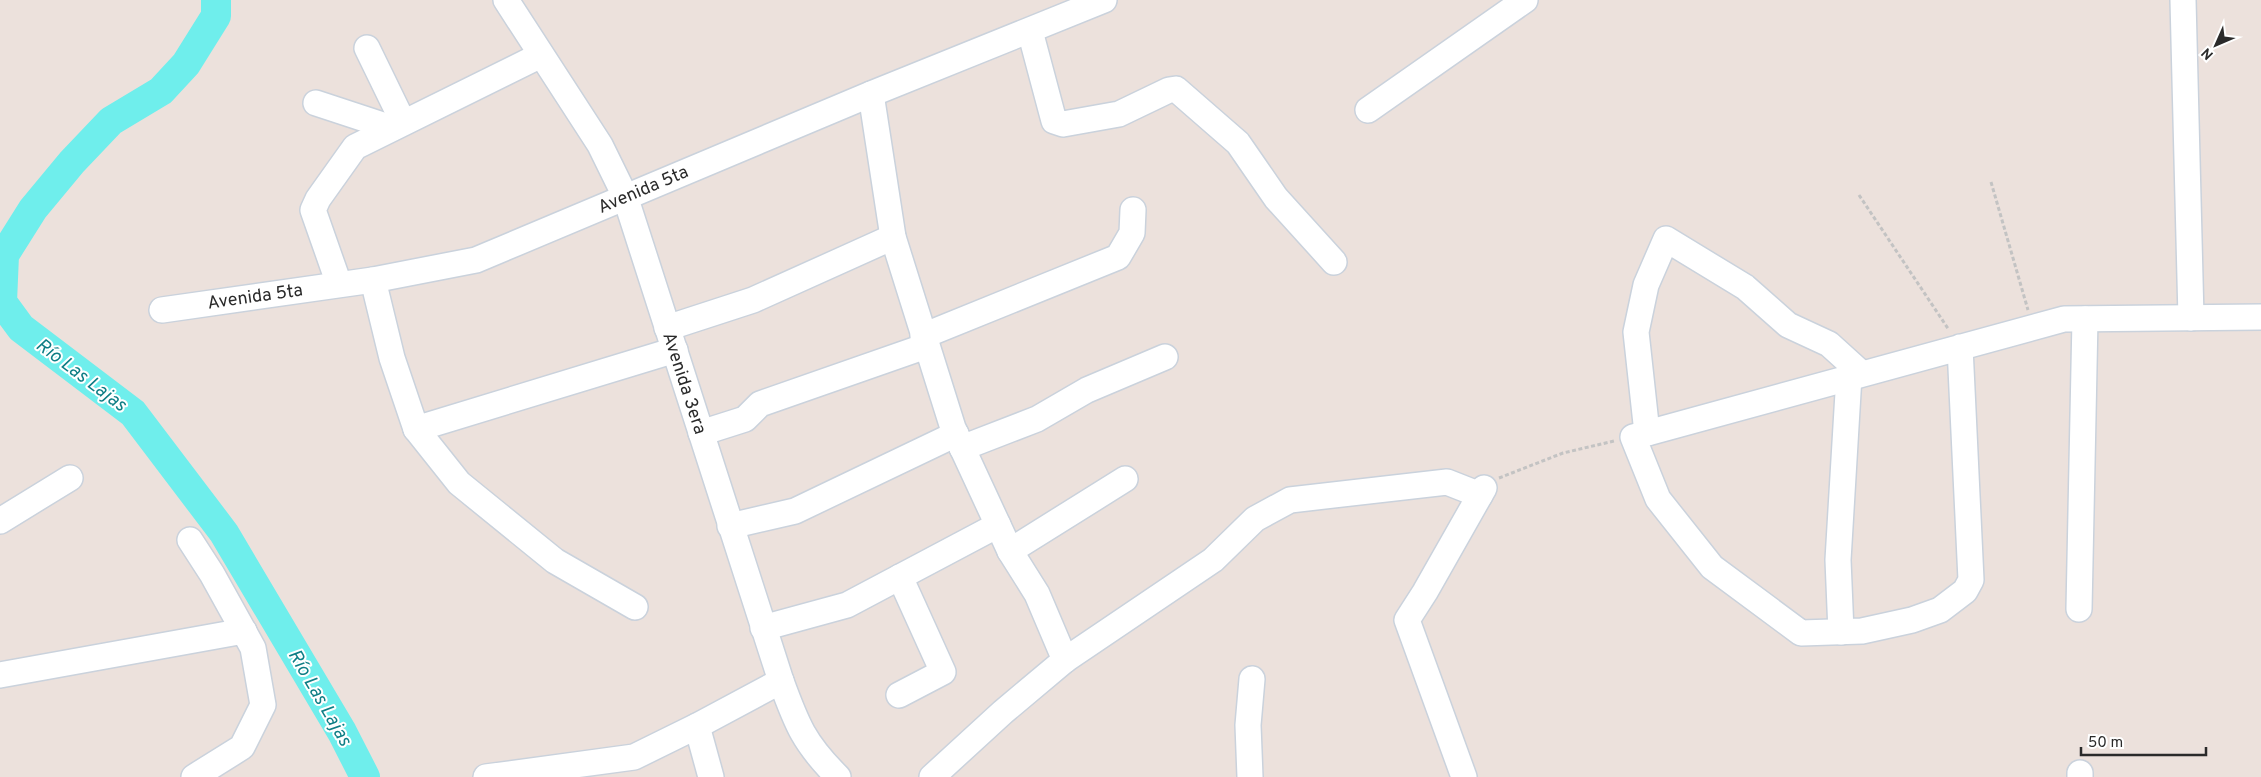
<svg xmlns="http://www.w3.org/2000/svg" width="2261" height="777" font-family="Overpass,sans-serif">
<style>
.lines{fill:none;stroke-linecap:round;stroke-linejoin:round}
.river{stroke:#6feeec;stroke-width:30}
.minor-casing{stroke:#cad2dc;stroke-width:28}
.path{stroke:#c3c3c3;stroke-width:3;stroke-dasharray:4 2.5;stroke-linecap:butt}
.minor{stroke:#fff;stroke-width:25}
.labels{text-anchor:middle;stroke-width:4;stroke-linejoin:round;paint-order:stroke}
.street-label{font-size:18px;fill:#2a2a2a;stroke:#fff}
.water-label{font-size:19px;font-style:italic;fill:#0e7e85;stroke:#fff}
</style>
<rect width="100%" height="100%" fill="#ece1dc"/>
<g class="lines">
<polyline class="river" points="216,0 216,16 186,64 161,91 111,121 72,162 33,209 4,255 2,302 21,328 133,413 224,533 342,732 365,777"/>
<g class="minor-casing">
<g id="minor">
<path d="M506,0L600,145L625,196L781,681C797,725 804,743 838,777"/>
<polyline points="2183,0 2191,318"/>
<polyline points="1030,31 1054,121 1063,124 1119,114 1169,90 1176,89 1238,143 1276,198 1334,262"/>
<polyline points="367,48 403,122"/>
<polyline points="871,94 893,237 953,428 1010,551 1037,594 1065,660"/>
<polyline points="316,103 392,128"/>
<polyline points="1368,110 1525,0"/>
<polyline points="373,280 392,358 416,429 459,483 555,561 635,607"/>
<polyline points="339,284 313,210 318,199 355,147 541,55"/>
<polyline points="162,310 373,280 476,260 871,94 1104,0"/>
<polyline points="667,328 753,300 893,237"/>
<polyline points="923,336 1118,257 1132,233 1133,210"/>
<polyline points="1960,347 1971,580 1965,591 1940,610 1912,620 1862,631 1801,633 1712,567 1658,499 1633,437 2064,319 2261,317"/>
<polyline points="416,429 675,350"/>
<polyline points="701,433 745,419 760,404 926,346"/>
<polyline points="1647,433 1636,332 1646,285 1666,239 1745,287 1788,325 1829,344 1861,373"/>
<polyline points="962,448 1037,419 1087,390 1165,357"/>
<polyline points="0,521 70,478"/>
<polyline points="730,526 795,511 956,434"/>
<polyline points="190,540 212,574 253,648 263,705 242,747 194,777"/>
<polyline points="1010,551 1125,479"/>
<polyline points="2079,609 2085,319"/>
<polyline points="763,628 847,605 998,525"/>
<polyline points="1841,632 1838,560 1849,376"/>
<polyline points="0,675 244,631"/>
<polyline points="899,695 943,672 900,577"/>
<polyline points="697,726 711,777"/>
<polyline points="2080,773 2080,777"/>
<polyline points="486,777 634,757 697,726 781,681"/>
<polyline points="932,777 1003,712 1065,660 1213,560 1255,519 1290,500 1447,482 1480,495"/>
<polyline points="1250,777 1248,725 1252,679"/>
<polyline points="1464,777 1407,620 1425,592 1484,488"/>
</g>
</g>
<g class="path">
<polyline points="1991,182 2028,310"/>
<polyline points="1859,195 1949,330"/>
<polyline points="1499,478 1563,453 1614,441"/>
</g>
<use href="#minor" class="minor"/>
</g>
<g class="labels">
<g class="street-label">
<text transform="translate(643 189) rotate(-23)" y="6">Avenida 5ta</text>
<text transform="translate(255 296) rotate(-8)" y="6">Avenida 5ta</text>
<text transform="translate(685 383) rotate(72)" y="6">Avenida 3era</text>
</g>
<g class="water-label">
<text transform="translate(82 374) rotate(37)" y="7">Río Las Lajas</text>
<text transform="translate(321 697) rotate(60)" y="7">Río Las Lajas</text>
</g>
</g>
<g transform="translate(2216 45) rotate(225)" stroke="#ffffff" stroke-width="4" paint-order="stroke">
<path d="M0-4L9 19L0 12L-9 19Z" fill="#2a2a2a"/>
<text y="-8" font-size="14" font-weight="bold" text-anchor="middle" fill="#2a2a2a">N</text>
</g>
<path d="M2081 747v8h125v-8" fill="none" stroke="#2a2a2a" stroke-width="2.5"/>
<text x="2088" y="747" font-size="15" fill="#2a2a2a" stroke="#ffffff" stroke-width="4" paint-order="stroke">50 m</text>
</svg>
